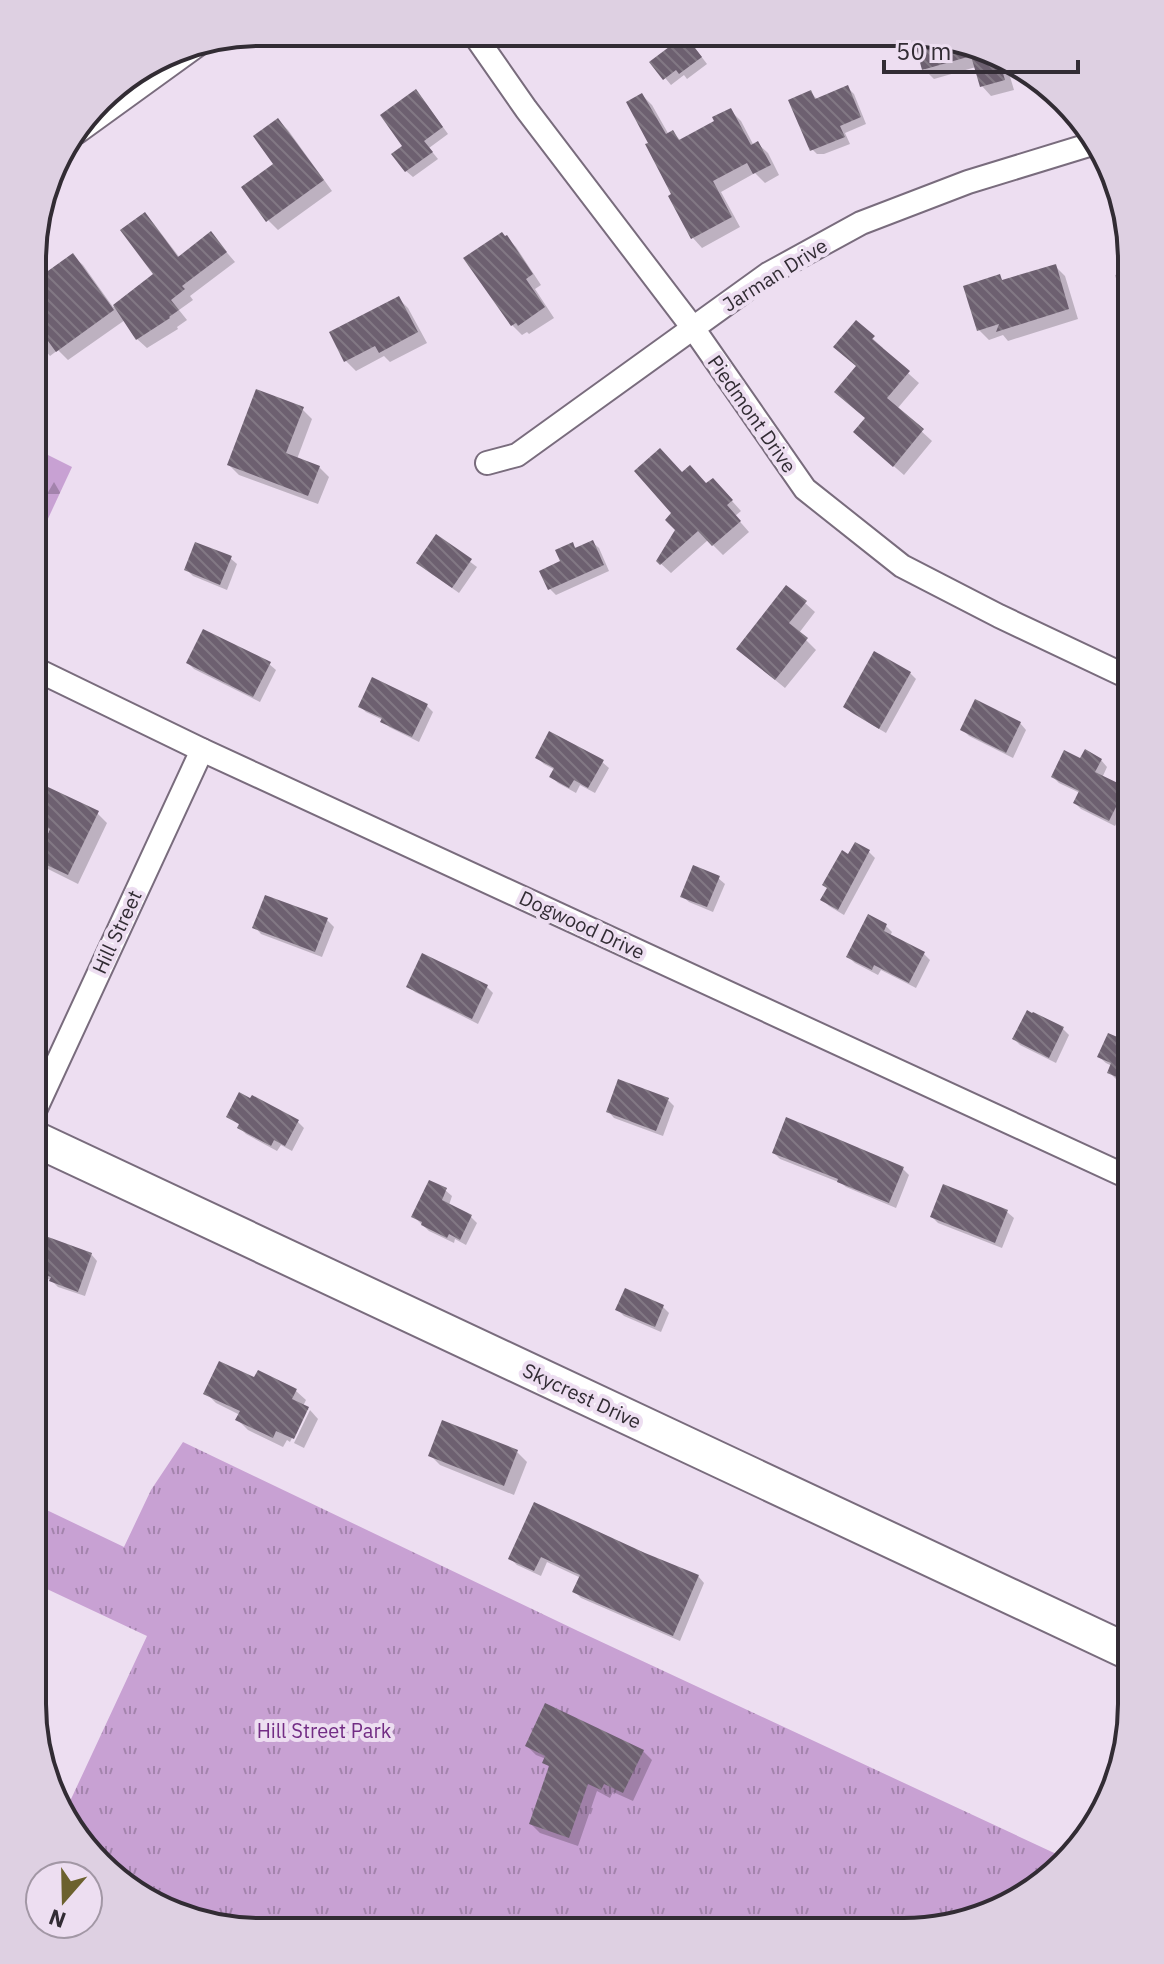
<svg xmlns="http://www.w3.org/2000/svg" width="1164" height="1964" font-family="'IBM Plex Sans',sans-serif">
<style>
.forest{fill:url(#forest-firs)}
.park{fill:url(#park-tufts)}
.shadow{fill:#0003}
.building{fill:url(#building-back-hatch)}
.lines{fill:none;stroke-linecap:round;stroke-linejoin:round}
.minor-casing{stroke:#796c7d;stroke-width:26}
.primary-casing{stroke:#796c7d;stroke-width:38}
.minor{stroke:#fff;stroke-width:22}
.primary{stroke:#fff;stroke-width:34}
.labels{text-anchor:middle;stroke-width:8;stroke-linejoin:round;paint-order:stroke}
.street-label{font-size:20px;fill:#322c34;stroke:#eddef1}
.park-label{font-size:20px;fill:#722c84;stroke:#eddef1}
.rim{fill:none;stroke:#322c34;stroke-width:4}
</style>
<defs>
<pattern id="forest-firs" width="22" height="20" patternUnits="userSpaceOnUse" patternTransform="scale(2)"><rect width="22" height="20" fill="#c8a1d3"/><path d="M5 1l3.5 6h-7zM16 11l3.5 6h-7z" fill="#a383ac"/></pattern>
<pattern id="park-tufts" width="24" height="20" patternUnits="userSpaceOnUse" patternTransform="scale(2)"><rect width="24" height="20" fill="#c8a1d3"/><path d="M3 7l-1-3M5 7V3M7 7l1-3M15 17l-1-3M17 17v-4M19 17l1-3" fill="none" stroke="#a383ac"/></pattern>
<pattern id="building-back-hatch" width="6" height="6" patternUnits="userSpaceOnUse" patternTransform="scale(2)"><rect width="6" height="6" fill="#6d6070"/><path d="M-1 5l2 2M0 0l6 6M5-1l2 2" fill="none" stroke="#827884"/></pattern>
</defs>
<rect width="100%" height="100%" fill="#eddef1"/>
<polygon class="forest" points="34,448 72,467 33,551"/>
<polygon class="park" points="183,1442 578,1631 1065,1858 991,1915 904,1932 230,1930 121,1885 65,1812 147,1636 32,1582 32,1503 124,1547 151,1490"/>
<g class="shadow">
<polygon points="948,36 1006,63 1014,90 991,96 982,86 976,67 934,79 924,69"/>
<polygon points="691,43 707,64 687,79 684,75 671,85 652,62"/>
<polygon points="848,88 854,94 866,124 845,133 850,144 824,154 817,154 810,147 811,93 818,100"/>
<polygon points="642,95 652,105 669,135 673,133 681,141 716,121 731,111 741,121 754,146 758,144 768,153 779,175 765,183 755,173 721,192 740,227 702,248 693,238 651,143"/>
<polygon points="422,98 448,134 429,148 438,159 413,177 406,171 405,146"/>
<polygon points="278,120 288,130 332,191 278,230 268,220 276,164"/>
<polygon points="144,214 154,224 180,258 211,234 235,262 190,296 193,300 179,310 187,320 177,327 178,329 147,348 137,339 125,320 68,360 58,350 50,356 34,337 34,280 36,279 38,281 73,256 83,265 113,307 156,274"/>
<polygon points="1123,228 1126,228 1132,261"/>
<polygon points="506,237 516,247 541,285 535,289 554,318 529,334 527,332 522,335 512,325"/>
<polygon points="1055,266 1065,276 1078,319 1008,341 1003,335 989,340 979,330 999,277 1004,282"/>
<polygon points="1132,271 1132,312 1123,303 1115,275"/>
<polygon points="398,298 408,308 427,343 390,362 384,356 356,371 346,361 331,333"/>
<polygon points="856,323 883,348 882,350 919,383 897,409 932,441 904,475 866,442 867,419 858,367"/>
<polygon points="302,409 312,419 297,459 319,467 329,477 318,504 239,475 229,465"/>
<polygon points="683,474 707,485 722,490 741,511 735,516 749,532 723,555 708,540 671,573 658,561 677,530 674,513"/>
<polygon points="1132,524 1132,566 1124,563 1118,556"/>
<polygon points="437,537 477,567 459,593 425,569"/>
<polygon points="592,542 599,548 609,571 556,595 550,589 572,544 577,549"/>
<polygon points="230,558 237,564 227,590 193,576 186,569"/>
<polygon points="805,603 815,612 799,633 816,650 785,688 748,658"/>
<polygon points="188,663 269,664 276,670 260,702 194,669"/>
<polygon points="910,673 916,679 886,733 852,713 845,706"/>
<polygon points="360,706 427,706 433,712 419,742 389,727 383,720 366,712"/>
<polygon points="1020,723 1026,730 1013,758 969,736 963,730"/>
<polygon points="537,758 602,762 609,768 595,793 580,785 576,793 558,783 552,777 555,770 544,764"/>
<polygon points="1101,760 1107,767 1102,778 1125,789 1131,795 1115,826 1081,809 1075,803 1080,793 1059,783 1053,777 1081,761"/>
<polygon points="33,795 97,813 107,823 78,884 48,869 38,859 51,833 33,825"/>
<polygon points="856,844 869,852 875,858 844,915 829,906 823,900"/>
<polygon points="718,878 725,884 713,912 689,902 682,896"/>
<polygon points="266,897 327,920 334,927 322,957 261,934 255,927"/>
<polygon points="886,926 892,932 890,936 924,954 930,960 916,988 881,970 878,975 855,963 848,957"/>
<polygon points="408,986 487,987 493,993 478,1024 415,992"/>
<polygon points="1063,1029 1069,1035 1056,1063 1020,1045 1014,1039"/>
<polygon points="1132,1046 1132,1093 1122,1085 1124,1082 1116,1079 1109,1072 1112,1066 1106,1063 1099,1057"/>
<polygon points="668,1100 674,1106 663,1136 614,1118 608,1111"/>
<polygon points="228,1116 298,1122 304,1128 292,1151 281,1145 277,1151 246,1134 240,1128 241,1126"/>
<polygon points="774,1153 903,1169 909,1175 896,1208 846,1187 841,1183 780,1159"/>
<polygon points="445,1190 452,1196 449,1205 471,1217 477,1223 466,1245 455,1239 454,1243 429,1231 414,1217"/>
<polygon points="1007,1212 1014,1218 1002,1248 938,1223 932,1217"/>
<polygon points="41,1236 91,1254 97,1261 85,1296 58,1287 51,1280 36,1275 33,1271 33,1260"/>
<polygon points="663,1307 669,1313 661,1332 624,1316 618,1310"/>
<polygon points="296,1391 306,1400 303,1406 309,1410 306,1410 290,1442 287,1440 283,1447 248,1430 238,1420 240,1415 216,1403 206,1393"/>
<polygon points="32,1399 38,1401 48,1411 32,1450"/>
<polygon points="310,1410 318,1419 304,1448 294,1443"/>
<polygon points="517,1452 527,1462 514,1495 440,1465 430,1455"/>
<polygon points="535,1504 645,1554 698,1576 704,1583 680,1641 581,1598 575,1592 581,1578 547,1562 541,1576 517,1565 510,1558"/>
<polygon points="527,1746 643,1751 652,1760 633,1801 613,1792 610,1798 597,1791 578,1846 540,1833 531,1824 550,1768 545,1762 546,1759 536,1755"/>
</g>
<g class="building">
<polygon points="685,35 702,57 679,74 676,70 663,80 649,62"/>
<polygon points="913,36 948,36 999,60 1005,80 980,87 971,56 922,70"/>
<polygon points="848,85 861,117 840,126 845,137 810,151 788,100 811,90 815,99"/>
<polygon points="416,89 443,127 424,141 433,152 405,172 391,154 402,146 380,115"/>
<polygon points="642,93 666,134 673,130 679,140 714,121 712,117 731,108 751,145 758,141 771,165 753,174 747,163 713,181 732,217 691,239 668,196 671,194 645,144 648,143 626,102"/>
<polygon points="278,118 324,180 266,222 241,187 273,164 253,136"/>
<polygon points="145,212 178,257 211,231 227,252 182,286 185,289 171,300 179,310 169,317 170,318 136,340 113,305 153,274 120,230"/>
<polygon points="502,232 505,236 507,235 533,274 526,279 545,307 518,326 516,323 511,326 463,258"/>
<polygon points="73,253 114,310 56,352 48,341 34,351 34,281"/>
<polygon points="1056,264 1069,309 996,332 999,324 977,331 963,286 1000,274 1002,280"/>
<polygon points="399,296 418,332 379,353 375,346 344,362 329,332"/>
<polygon points="856,320 875,336 872,339 910,371 887,398 924,429 893,467 853,432 865,418 834,392 856,366 833,347"/>
<polygon points="256,389 304,407 286,453 320,466 308,496 227,465"/>
<polygon points="660,448 682,472 690,465 706,483 713,478 733,500 727,505 741,521 712,546 698,531 660,565 656,561 675,530 665,520 671,513 634,471"/>
<polygon points="436,534 472,559 452,588 416,563"/>
<polygon points="593,540 604,565 548,590 539,571 560,561 555,550 573,542 575,548"/>
<polygon points="195,542 232,556 220,585 184,570"/>
<polygon points="786,585 807,601 789,623 808,638 775,680 736,649"/>
<polygon points="203,629 271,662 253,697 186,663"/>
<polygon points="874,651 911,672 879,729 843,707"/>
<polygon points="372,677 428,704 412,737 380,722 382,718 358,707"/>
<polygon points="975,699 1021,722 1006,753 960,730"/>
<polygon points="549,731 604,760 588,788 574,780 569,788 549,777 554,768 535,758"/>
<polygon points="1085,749 1102,759 1095,772 1126,787 1109,821 1073,803 1079,791 1051,777 1064,750 1080,758"/>
<polygon points="33,780 99,811 68,875 36,860 50,829 33,821"/>
<polygon points="855,842 870,850 838,910 820,900 827,888 822,885 842,850 848,854"/>
<polygon points="693,865 720,876 707,907 680,897"/>
<polygon points="265,895 328,918 315,952 252,928"/>
<polygon points="868,914 887,924 884,931 925,952 909,983 874,965 872,970 846,957"/>
<polygon points="422,953 488,985 472,1019 406,987"/>
<polygon points="1027,1010 1032,1013 1033,1012 1064,1027 1049,1058 1012,1039"/>
<polygon points="1132,1017 1132,1083 1107,1073 1111,1063 1097,1057 1108,1033 1122,1039"/>
<polygon points="618,1079 669,1098 656,1131 606,1112"/>
<polygon points="239,1092 250,1098 252,1095 299,1120 285,1146 274,1140 271,1146 237,1128 239,1124 226,1117"/>
<polygon points="786,1117 904,1167 889,1203 837,1182 838,1179 772,1153"/>
<polygon points="429,1180 447,1188 442,1200 472,1215 460,1240 449,1234 447,1238 421,1225 422,1222 411,1217"/>
<polygon points="943,1184 1008,1210 995,1243 930,1217"/>
<polygon points="40,1234 92,1253 78,1292 49,1281 51,1277 33,1271 33,1254"/>
<polygon points="625,1288 664,1305 655,1327 615,1310"/>
<polygon points="219,1361 254,1377 258,1370 297,1389 292,1399 309,1407 294,1439 276,1431 273,1438 235,1420 240,1411 203,1394"/>
<polygon points="442,1420 518,1450 504,1486 428,1456"/>
<polygon points="534,1502 645,1553 699,1575 673,1636 572,1592 580,1575 541,1557 534,1571 508,1559"/>
<polygon points="545,1703 644,1750 623,1793 604,1784 601,1790 588,1784 569,1838 529,1824 549,1766 542,1763 545,1756 525,1746"/>
</g>
<g class="lines">
<g class="minor-casing">
<g id="minor">
<polyline points="473,33 526,109 693,328 805,489 902,566 999,616 1132,679"/>
<polyline points="76,133 199,44"/>
<polyline points="487,463 517,455 768,274 861,223 968,182 1092,144"/>
<polyline points="33,668 202,750 1132,1179"/>
<polyline points="33,1115 202,750"/>
</g>
</g>
<g class="primary-casing">
<polyline id="primary" points="33,1138 1131,1653"/>
</g>
<use href="#minor" class="minor"/>
<use href="#primary" class="primary"/>
</g>
<g class="labels">
<g class="street-label">
<text transform="translate(775 275) rotate(-32)" y="7">Jarman Drive</text>
<text transform="translate(752 414) rotate(55)" y="7">Piedmont Drive</text>
<text transform="translate(582 925) rotate(25)" y="7">Dogwood Drive</text>
<text transform="translate(117 932) rotate(-65)" y="7">Hill Street</text>
<text transform="translate(582 1396) rotate(25)" y="7">Skycrest Drive</text>
</g>
<g class="park-label">
<text x="324" y="1738">Hill Street Park</text>
</g>
</g>
<path d="M0 0H1164V1964H0ZM260 46H904A214 214 0 0 1 1118 260V1704A214 214 0 0 1 904 1918H260A214 214 0 0 1 46 1704V260A214 214 0 0 1 260 46Z" fill="#ded0e2" fill-rule="evenodd"/>
<path class="rim" d="M260 46H904A214 214 0 0 1 1118 260V1704A214 214 0 0 1 904 1918H260A214 214 0 0 1 46 1704V260A214 214 0 0 1 260 46Z"/>
<g transform="translate(64 1900) rotate(200)"><circle r="38" fill="#eddef1" stroke="#a297a5" stroke-width="2"/>
<path d="M0-6L14 30L0 20L-14 30Z" fill="#6c612e"/>
<text y="-12" font-size="22" font-weight="bold" text-anchor="middle" fill="#322c34">N</text>
</g>
<path d="M884 60v12h194v-12" fill="none" stroke="#322c34" stroke-width="4"/>
<text x="896" y="60" font-size="24" fill="#322c34" stroke="#eddef1" stroke-width="6" paint-order="stroke">50 m</text>
</svg>
